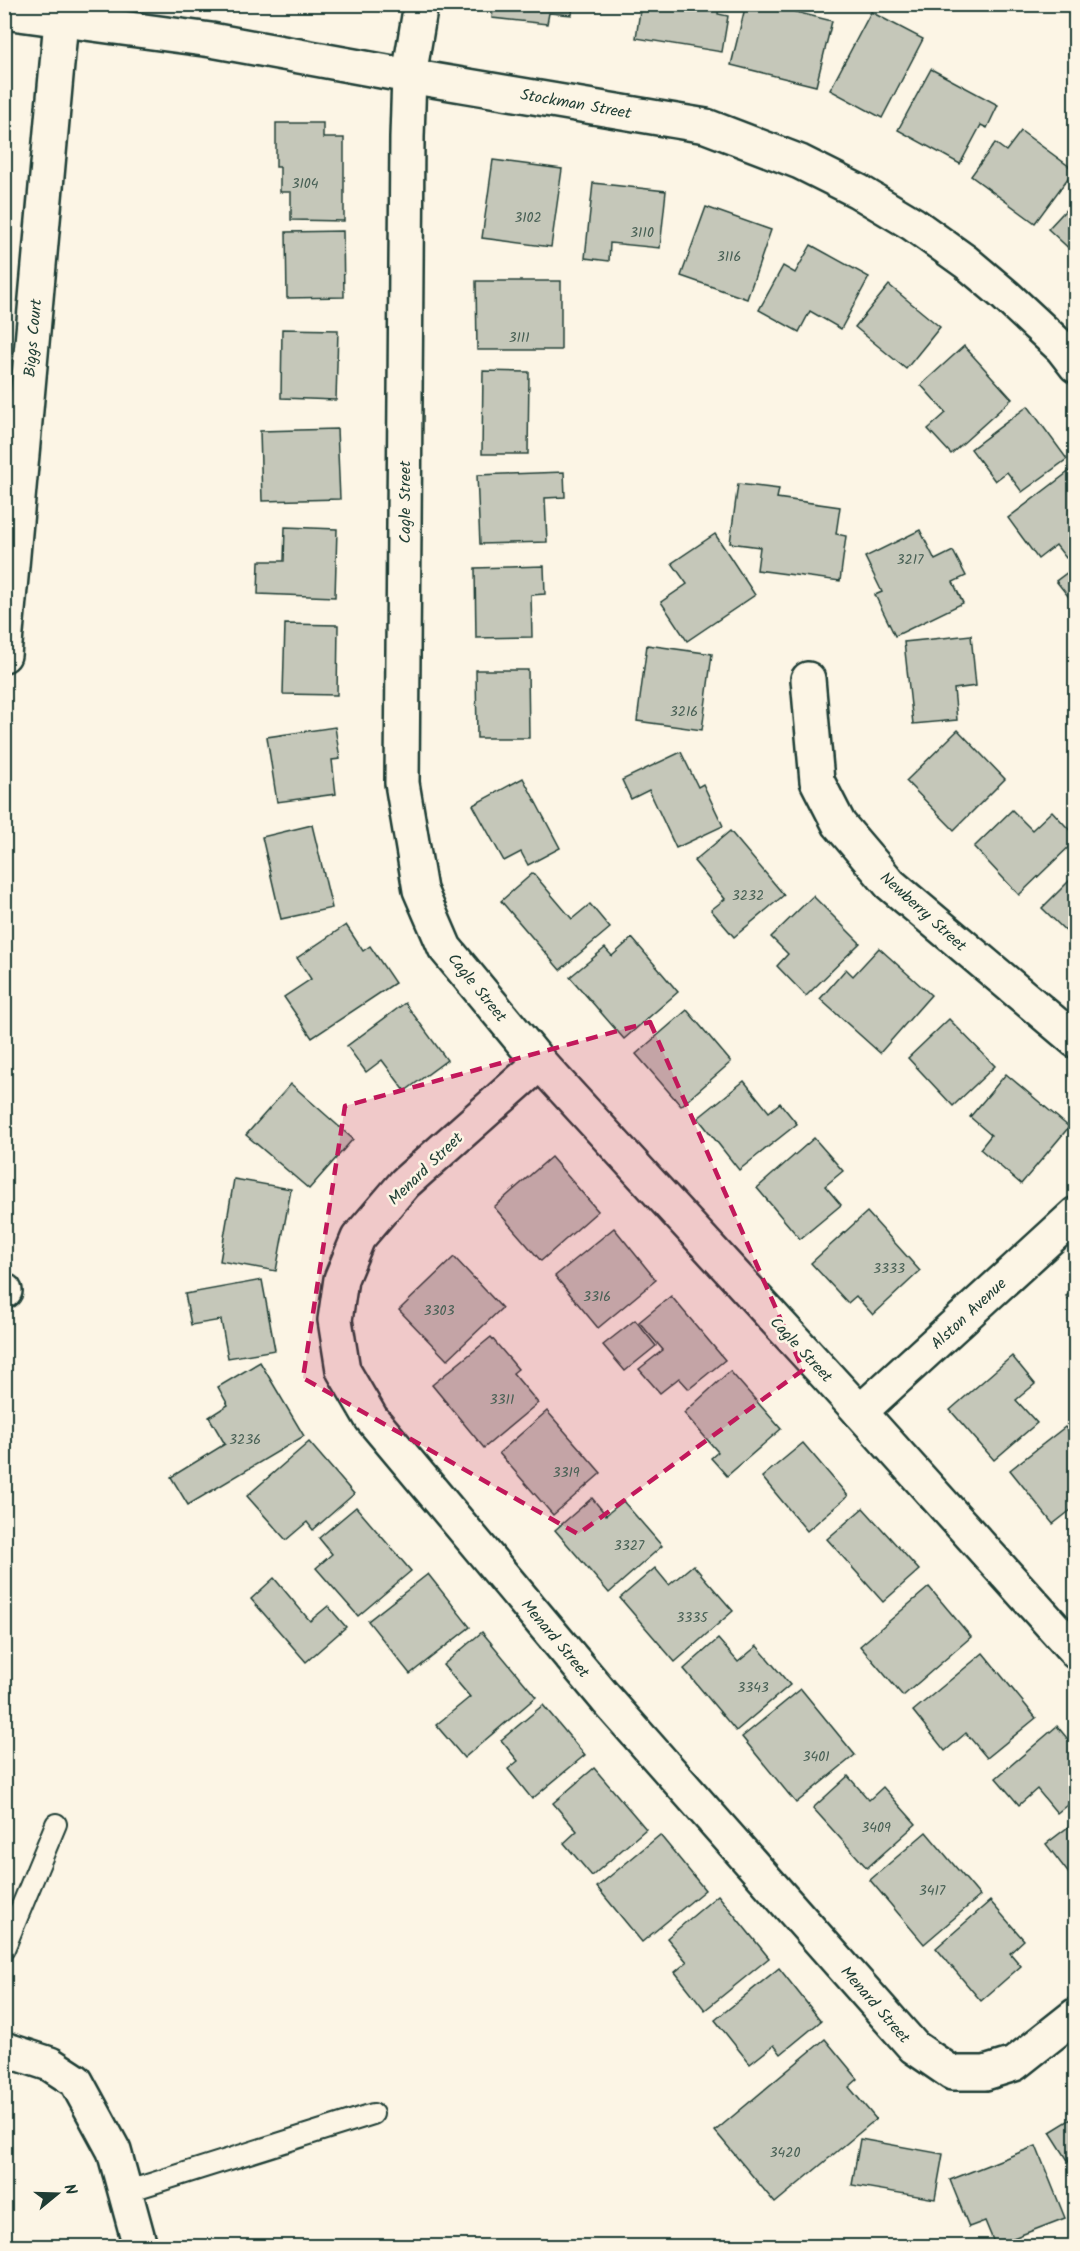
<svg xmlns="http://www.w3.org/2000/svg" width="1080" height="2251" font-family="Kalam,sans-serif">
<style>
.building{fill:#c5c7b9;stroke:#1f3d34;stroke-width:1.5}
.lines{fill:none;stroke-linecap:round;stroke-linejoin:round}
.service-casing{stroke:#1f3d34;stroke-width:24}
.minor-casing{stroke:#1f3d34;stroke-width:38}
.tertiary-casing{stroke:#1f3d34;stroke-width:38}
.service{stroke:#fcf5e5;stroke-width:20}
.minor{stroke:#fcf5e5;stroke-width:33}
.tertiary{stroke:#fcf5e5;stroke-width:33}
.marked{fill:#c2185b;fill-opacity:0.2;stroke:#c2185b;stroke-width:4.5;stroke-dasharray:12 8;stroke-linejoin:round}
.labels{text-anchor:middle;stroke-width:5;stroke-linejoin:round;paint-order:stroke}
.number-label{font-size:14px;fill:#486055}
.street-label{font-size:16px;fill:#1f3d34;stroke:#fcf5e5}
</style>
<rect width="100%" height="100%" fill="#fcf5e5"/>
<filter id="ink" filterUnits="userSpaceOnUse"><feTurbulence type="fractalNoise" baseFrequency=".0167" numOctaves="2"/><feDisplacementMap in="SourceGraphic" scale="12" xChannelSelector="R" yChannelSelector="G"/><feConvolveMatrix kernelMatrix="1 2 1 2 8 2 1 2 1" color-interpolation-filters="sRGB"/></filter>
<g filter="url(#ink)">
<g class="building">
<polygon points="494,4 573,4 572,15 549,13 547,24 492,18"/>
<polygon points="641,4 719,4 718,14 728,16 722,52 636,38"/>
<polygon points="746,4 764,4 832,21 816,86 731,65"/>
<polygon points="871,12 923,39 882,118 830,90"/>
<polygon points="931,69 998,105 987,128 981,125 960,164 898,130"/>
<polygon points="276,123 323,123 323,138 344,138 344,221 291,220 291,192 280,192 280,167 276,167"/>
<polygon points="1021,131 1074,170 1035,223 971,176 995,143 1006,151"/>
<polygon points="493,160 562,169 551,247 482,238"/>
<polygon points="593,183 666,191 660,248 610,243 609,261 585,258"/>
<polygon points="1076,199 1076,255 1048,229"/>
<polygon points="706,207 771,230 747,299 681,276"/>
<polygon points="343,231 344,297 287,298 286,232"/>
<polygon points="811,245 869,277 841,329 810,311 799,332 759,310 783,266 795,273"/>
<polygon points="476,281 561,281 561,350 477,350"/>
<polygon points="889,285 940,327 906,369 855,327"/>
<polygon points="282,329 338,330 336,400 281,398"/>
<polygon points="964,346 1012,399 951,454 928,429 946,413 921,385"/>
<polygon points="483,371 529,372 528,454 482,454"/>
<polygon points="1028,406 1067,459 1022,492 1007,472 995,481 971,449"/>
<polygon points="337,429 340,499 262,501 260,431"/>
<polygon points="1071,470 1076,476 1076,551 1066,558 1056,545 1038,559 1008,518"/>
<polygon points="564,472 565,497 545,498 547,542 480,544 477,475"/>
<polygon points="738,484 779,489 777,498 840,507 836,534 846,536 840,581 757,570 760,547 730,543"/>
<polygon points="285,527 337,529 335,597 258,594 259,561 284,561"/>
<polygon points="920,530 935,560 953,551 966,576 953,582 963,603 895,636 875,595 882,592 865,557"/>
<polygon points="715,534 755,595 687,641 661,602 687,584 672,563"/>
<polygon points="544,566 545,594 531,595 532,637 476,638 475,568"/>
<polygon points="1076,566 1076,606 1056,581"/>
<polygon points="285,624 338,625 337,695 283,694"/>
<polygon points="971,635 976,686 954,689 957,720 913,724 904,642"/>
<polygon points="647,645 712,654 702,730 637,721"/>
<polygon points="476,670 528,670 529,738 477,738"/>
<polygon points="335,727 340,759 332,760 336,794 277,802 267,737"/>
<polygon points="958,730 1005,779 954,830 906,781"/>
<polygon points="681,752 698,787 703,784 723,826 676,848 649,790 631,799 622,780"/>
<polygon points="523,778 560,848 528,865 521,852 504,861 473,805"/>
<polygon points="1012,810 1032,830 1052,811 1076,837 1076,840 1019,895 974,847"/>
<polygon points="312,825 332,908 281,919 262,837"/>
<polygon points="730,831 784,895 734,937 711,910 725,899 694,861"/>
<polygon points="533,873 572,919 590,904 610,928 560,970 501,901"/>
<polygon points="1076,874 1076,941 1042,908"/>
<polygon points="813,896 860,943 806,996 777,966 788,954 771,937"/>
<polygon points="346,925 363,951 370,946 395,983 312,1038 284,997 311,979 297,958"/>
<polygon points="632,938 678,992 624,1039 570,977 605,948 612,956"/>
<polygon points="879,948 931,995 880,1053 820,999 846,969 853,976"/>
<polygon points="405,1003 447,1060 405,1091 382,1060 366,1072 347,1046"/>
<polygon points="687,1010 731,1062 681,1106 636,1054"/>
<polygon points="949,1019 995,1066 953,1106 908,1058"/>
<polygon points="1006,1074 1069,1127 1021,1184 980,1149 991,1135 970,1117"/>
<polygon points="744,1081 769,1112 780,1103 797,1124 739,1170 698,1118"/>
<polygon points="291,1084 353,1139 309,1189 246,1135"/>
<polygon points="814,1138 843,1171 825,1186 841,1205 800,1239 757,1188"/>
<polygon points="551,1157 598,1211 541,1261 494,1207"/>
<polygon points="234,1179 291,1189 276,1271 220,1261"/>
<polygon points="867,1212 920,1271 873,1315 856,1296 848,1303 811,1263"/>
<polygon points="614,1228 656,1280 598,1328 555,1276"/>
<polygon points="454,1257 502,1308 447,1360 399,1310"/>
<polygon points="262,1280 275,1350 228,1358 221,1320 191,1325 185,1294"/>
<polygon points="1076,1289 1076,1310 1066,1296"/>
<polygon points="671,1296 725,1360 689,1389 679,1378 660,1393 639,1369 663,1350 639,1322"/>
<polygon points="635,1320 656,1346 625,1371 603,1345"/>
<polygon points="491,1337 518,1369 513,1373 538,1403 484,1448 432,1385"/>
<polygon points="1012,1356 1035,1384 1016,1400 1037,1423 994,1460 950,1410"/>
<polygon points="260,1362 304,1436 188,1505 171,1477 225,1444 209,1417 228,1405 218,1387"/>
<polygon points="730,1371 781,1429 727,1476 711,1458 718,1452 684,1413"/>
<polygon points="547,1411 601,1473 553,1515 499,1453"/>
<polygon points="1076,1416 1076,1433 1067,1423"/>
<polygon points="1065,1427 1076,1440 1076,1506 1053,1524 1010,1470"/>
<polygon points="309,1442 354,1494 313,1530 307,1522 286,1540 247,1496"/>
<polygon points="803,1443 848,1496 807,1531 762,1477"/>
<polygon points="592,1498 606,1515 623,1501 662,1546 609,1593 555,1530"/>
<polygon points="356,1507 411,1571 358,1616 316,1568 332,1554 319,1538"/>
<polygon points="863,1508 919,1570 883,1602 827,1539"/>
<polygon points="1076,1532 1076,1550 1067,1540"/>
<polygon points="693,1565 733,1611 675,1662 620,1598 655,1568 669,1585"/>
<polygon points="428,1574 470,1627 410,1674 368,1621"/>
<polygon points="274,1578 310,1621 328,1606 346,1627 306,1662 251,1599"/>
<polygon points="929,1587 971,1637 903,1696 860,1646"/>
<polygon points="482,1632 536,1697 464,1758 436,1725 470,1697 443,1665"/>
<polygon points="718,1639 738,1662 757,1646 790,1685 736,1731 684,1669"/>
<polygon points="983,1653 1036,1718 987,1758 966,1733 945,1751 913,1711"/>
<polygon points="801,1689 855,1755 796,1803 742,1737"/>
<polygon points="543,1705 585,1755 532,1799 508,1769 518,1761 501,1740"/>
<polygon points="1057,1726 1076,1749 1076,1798 1057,1813 1037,1789 1019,1805 996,1778"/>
<polygon points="594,1768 646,1829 592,1876 564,1843 577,1831 553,1803"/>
<polygon points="848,1776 869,1800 883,1787 916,1824 867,1868 813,1808"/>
<polygon points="1076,1821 1076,1877 1073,1879 1046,1844"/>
<polygon points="926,1832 980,1896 924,1944 870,1880"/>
<polygon points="660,1835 705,1890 642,1942 597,1887"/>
<polygon points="718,1895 769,1958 705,2010 675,1972 687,1962 667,1938"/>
<polygon points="990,1901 1024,1940 1010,1953 1021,1966 981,2001 936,1948"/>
<polygon points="779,1968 821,2021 781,2054 774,2045 750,2064 715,2020"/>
<polygon points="825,2039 858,2079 849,2087 876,2119 775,2203 715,2131"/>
<polygon points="1076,2116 1076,2173 1050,2132"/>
<polygon points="860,2139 943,2154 935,2199 852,2185"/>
<polygon points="1036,2146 1065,2218 995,2245 985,2221 969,2227 950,2180"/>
</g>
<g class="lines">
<g class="service-casing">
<g id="service">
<polyline points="4,1949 56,1824"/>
<polyline points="125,2192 373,2114"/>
</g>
</g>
<g class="minor-casing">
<g id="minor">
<polyline points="421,4 409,76 407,137 402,783 420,890 445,948 540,1063 860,1412 1076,1652"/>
<polyline points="4,655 61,20"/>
<polyline points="808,679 817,781 839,824 890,884 1076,1041"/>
<polyline points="540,1063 405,1183 358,1238 341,1279 335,1320 343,1370 371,1418 607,1700 914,2047 952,2073 985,2073 1014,2064 1076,2015"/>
<polyline points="4,1291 5,1291"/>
<polyline points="860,1412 1076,1214"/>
<polyline points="4,2049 50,2064 76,2081 114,2151 140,2246"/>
</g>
</g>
<g class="tertiary-casing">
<polyline id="tertiary" points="4,12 211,40 409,76 706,126 800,162 858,191 913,224 966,262 1005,295 1062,348 1076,366"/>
</g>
<use href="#service" class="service"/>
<use href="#minor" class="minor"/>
<use href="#tertiary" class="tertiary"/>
</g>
</g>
<path class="marked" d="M650,1022L803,1370L578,1534L303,1378L345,1106Z"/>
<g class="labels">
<g class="number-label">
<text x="305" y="188">3104</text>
<text x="528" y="222">3102</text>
<text x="642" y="237">3110</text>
<text x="729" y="261">3116</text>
<text x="519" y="342">3111</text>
<text x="910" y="564">3217</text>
<text x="684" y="716">3216</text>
<text x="748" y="900">3232</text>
<text x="889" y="1273">3333</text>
<text x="597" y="1301">3316</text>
<text x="439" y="1315">3303</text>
<text x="502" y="1404">3311</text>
<text x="245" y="1444">3236</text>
<text x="566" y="1477">3319</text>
<text x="629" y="1550">3327</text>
<text x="692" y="1622">3335</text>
<text x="753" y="1692">3343</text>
<text x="816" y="1761">3401</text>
<text x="876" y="1832">3409</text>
<text x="932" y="1895">3417</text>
<text x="785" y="2157">3420</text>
</g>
<g class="street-label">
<text transform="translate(576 103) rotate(10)" y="6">Stockman Street</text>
<text transform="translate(32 338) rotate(-85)" y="6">Biggs Court</text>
<text transform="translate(404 502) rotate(-90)" y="6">Cagle Street</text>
<text transform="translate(924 911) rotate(42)" y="6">Newberry Street</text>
<text transform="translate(478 987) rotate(51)" y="6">Cagle Street</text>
<text transform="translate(425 1168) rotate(-44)" y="6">Menard Street</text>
<text transform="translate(968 1313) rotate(-43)" y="6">Alston Avenue</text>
<text transform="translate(802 1349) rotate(47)" y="6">Cagle Street</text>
<text transform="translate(556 1638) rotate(50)" y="6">Menard Street</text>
<text transform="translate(876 2004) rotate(49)" y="6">Menard Street</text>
</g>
</g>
<rect width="1080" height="2251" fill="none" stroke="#fcf5e5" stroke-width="24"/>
<rect x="12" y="12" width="1056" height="2227" fill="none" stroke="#1f3d34" stroke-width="2" filter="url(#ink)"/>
<g transform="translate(57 2194) rotate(71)" stroke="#fcf5e5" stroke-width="4.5" paint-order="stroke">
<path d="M0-4.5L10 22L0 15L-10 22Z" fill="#1f3d34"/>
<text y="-9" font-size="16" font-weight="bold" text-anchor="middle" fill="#1f3d34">N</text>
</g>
</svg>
